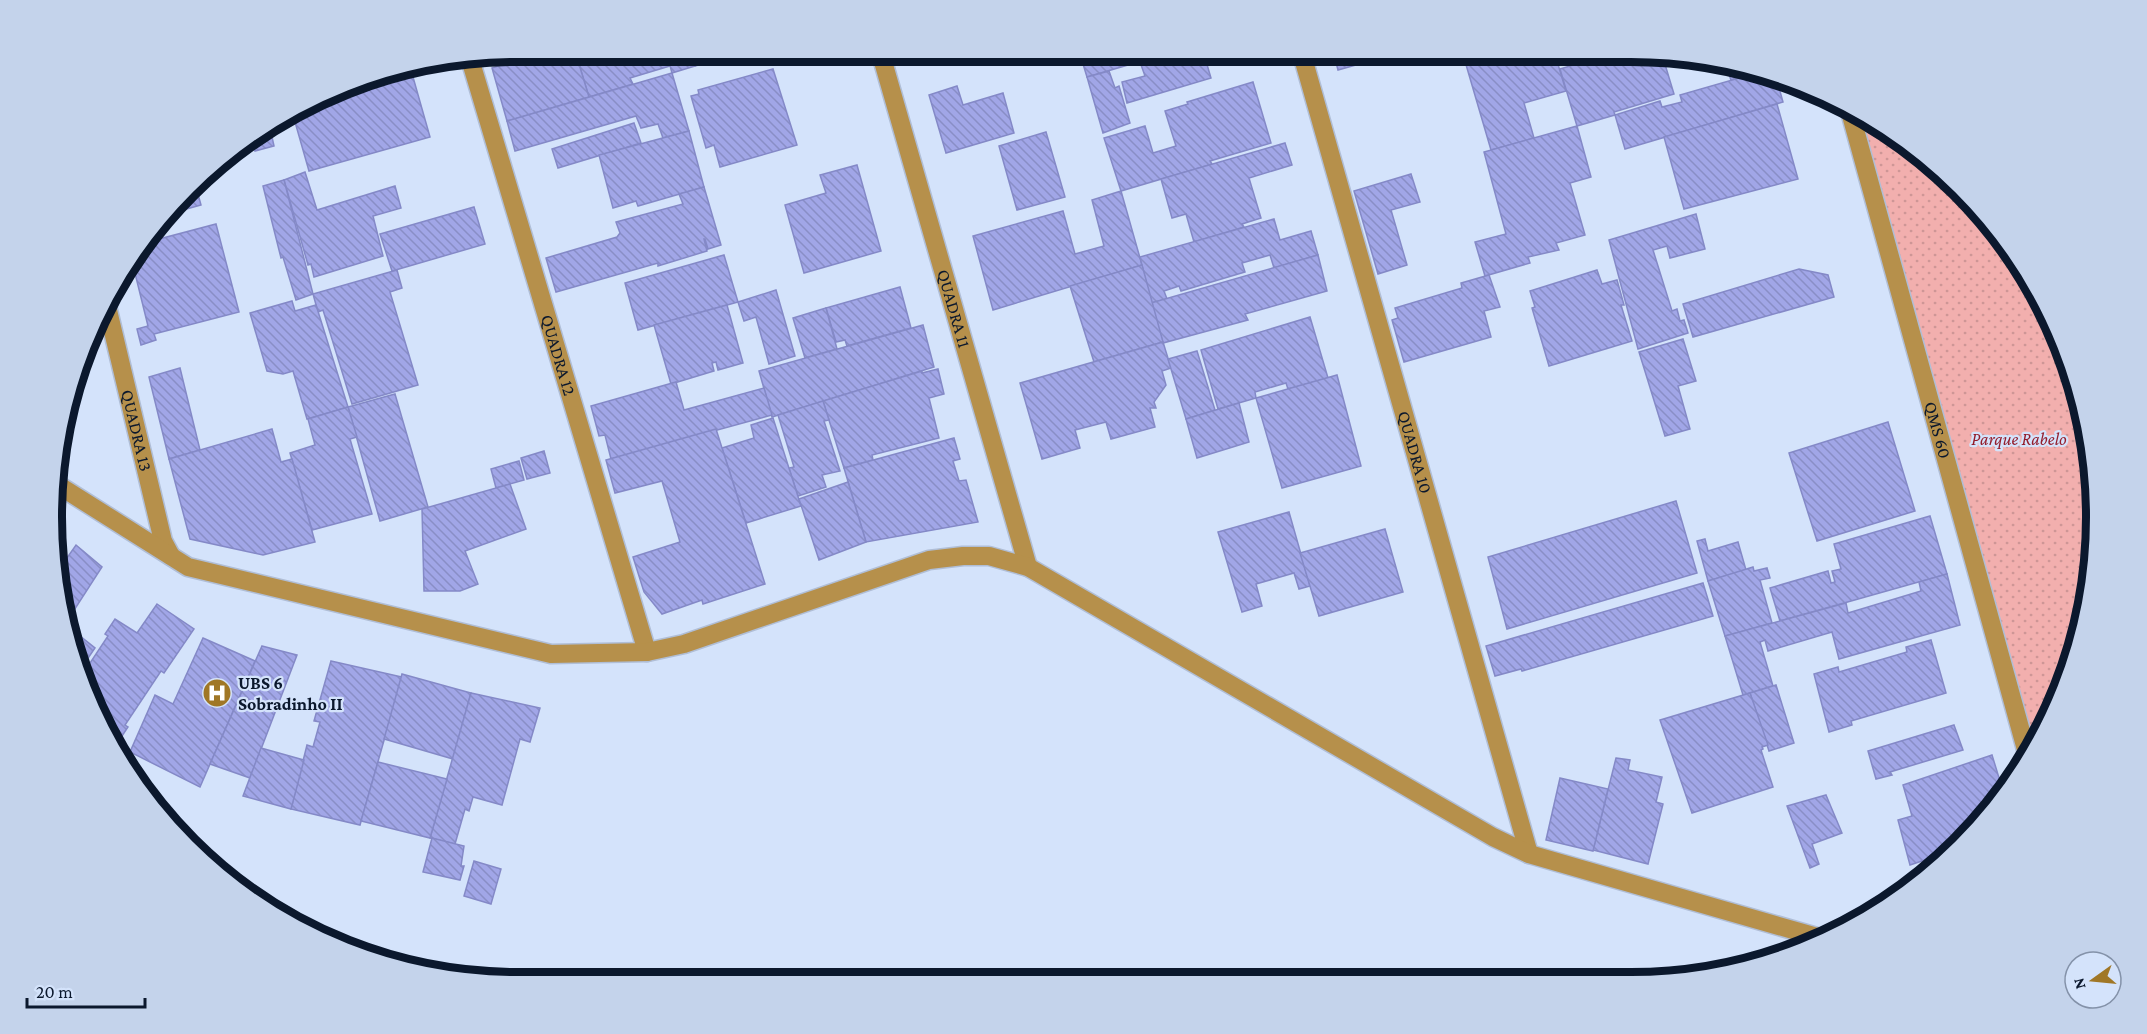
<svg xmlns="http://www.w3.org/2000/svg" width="2147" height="1034" font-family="'Crimson Pro',serif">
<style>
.grass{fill:url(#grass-dots)}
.building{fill:url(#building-back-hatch);stroke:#8489c7;stroke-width:1.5}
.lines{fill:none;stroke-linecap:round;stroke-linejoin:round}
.minor-casing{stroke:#b0bed6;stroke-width:21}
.minor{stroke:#b6904b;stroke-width:18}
.labels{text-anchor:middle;stroke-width:4.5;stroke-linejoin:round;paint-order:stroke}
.street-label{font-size:18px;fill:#0b182d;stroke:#d4e3fb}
.park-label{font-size:18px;font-style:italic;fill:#931d2c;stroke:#d4e3fb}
.poi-label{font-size:18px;font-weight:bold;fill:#0b182d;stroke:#d4e3fb;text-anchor:start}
.rim{fill:none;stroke:#0b182d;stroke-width:8}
</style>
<defs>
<pattern id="grass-dots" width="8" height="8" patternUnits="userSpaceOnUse" patternTransform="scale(1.5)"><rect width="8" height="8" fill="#f2afae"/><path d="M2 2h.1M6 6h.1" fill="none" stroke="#ce9696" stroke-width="1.8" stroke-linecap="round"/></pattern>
<pattern id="building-back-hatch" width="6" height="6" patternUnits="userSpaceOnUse" patternTransform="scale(1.5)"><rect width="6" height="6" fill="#a1a6e7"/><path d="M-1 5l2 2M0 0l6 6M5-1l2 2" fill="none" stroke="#898ec6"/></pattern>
</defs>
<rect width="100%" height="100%" fill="#d4e3fb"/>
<polygon class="grass" points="1855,111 1889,130 1960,188 2018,258 2061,339 2087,426 2096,517 2087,608 2060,696 2032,744"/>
<g class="building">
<polygon points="575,51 666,51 670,66 630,78 633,84 589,97"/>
<polygon points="575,51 589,97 507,121 492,68 533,55 532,52 534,51"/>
<polygon points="666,51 690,51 695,66 672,73"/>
<polygon points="690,51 745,51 695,66"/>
<polygon points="1079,51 1150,51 1152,58 1087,77"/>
<polygon points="1175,51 1203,51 1211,78 1127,103 1122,82 1145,76 1140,62"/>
<polygon points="1333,51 1402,51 1402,52 1338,70"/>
<polygon points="1462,51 1554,51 1566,91 1524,103 1534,138 1491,150"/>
<polygon points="1589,51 1619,51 1591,59"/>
<polygon points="1619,51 1680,56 1664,61 1674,94 1614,112 1615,115 1577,126 1560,69"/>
<polygon points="1733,64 1760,72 1731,80 1726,66"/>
<polygon points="773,69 797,145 720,167 714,145 706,148 691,96 699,94 698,90"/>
<polygon points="411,70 430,137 309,171 293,115 343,89"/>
<polygon points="1109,71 1115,88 1119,86 1130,123 1103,133 1087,77"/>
<polygon points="1760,72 1776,77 1783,102 1625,149 1615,115 1660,101 1662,107 1682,102 1680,95"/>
<polygon points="672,73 689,131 663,138 658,124 641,128 636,116 515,151 507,121"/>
<polygon points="1253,82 1271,143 1210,161 1212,164 1121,191 1104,138 1145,126 1153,153 1176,146 1165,111 1188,104 1187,102"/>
<polygon points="957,86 963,105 1003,93 1014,133 946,153 929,95"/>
<polygon points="1777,104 1798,179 1684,209 1664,137"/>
<polygon points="634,123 641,143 558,168 552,149"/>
<polygon points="1577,126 1591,177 1570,183 1585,235 1556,243 1559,250 1528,257 1530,263 1485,276 1475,242 1506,234 1484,152"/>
<polygon points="270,128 274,146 255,151 251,138"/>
<polygon points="689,131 704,187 638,206 636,201 613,208 599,155"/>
<polygon points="1046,132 1065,197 1017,210 999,146"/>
<polygon points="1285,143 1292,165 1249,178 1261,218 1242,224 1244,227 1194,242 1186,214 1172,218 1161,179"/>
<polygon points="857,165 881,251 804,273 785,205 826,193 820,175"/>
<polygon points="305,172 317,210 395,186 401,208 373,216 383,256 314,277 311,264 308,265 284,180"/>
<polygon points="1411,174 1420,202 1391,210 1407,265 1378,274 1354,191"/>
<polygon points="284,180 313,294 296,300 283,257 281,258 263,186"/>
<polygon points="196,187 201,205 172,213"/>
<polygon points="704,187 721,245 708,249 705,239 704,239 707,251 658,266 658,263 556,292 546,258 617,237 620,233 616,222 683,204 679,194"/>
<polygon points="1121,191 1142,265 993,310 973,236 1063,211 1075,254 1104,246 1092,200"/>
<polygon points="474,207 485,244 392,271 380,234"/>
<polygon points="1696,214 1705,249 1670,258 1667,246 1653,250 1672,311 1677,309 1680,321 1684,320 1688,333 1638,349 1609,240"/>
<polygon points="1274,219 1280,240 1311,231 1318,255 1274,268 1270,255 1242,263 1245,272 1181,291 1179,286 1164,291 1167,299 1151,303 1140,257"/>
<polygon points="216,224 239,312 154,334 156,340 141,345 137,329 148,326 131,257 144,243"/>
<polygon points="724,255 738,302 638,330 625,283"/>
<polygon points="1318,255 1327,291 1245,314 1248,320 1163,343 1151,303"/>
<polygon points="1142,265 1163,342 1094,362 1070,286"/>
<polygon points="1799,269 1828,275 1834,297 1693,337 1683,304"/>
<polygon points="397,270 402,288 390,292 418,385 352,404 323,310 318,312 313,294"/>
<polygon points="1597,270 1602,284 1617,280 1624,305 1621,305 1632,341 1549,366 1532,308 1535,307 1530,291"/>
<polygon points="1489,275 1500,307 1484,311 1491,337 1404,362 1392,320 1398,318 1395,308 1462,288 1461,283"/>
<polygon points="900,287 911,328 847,346 845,340 836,342 826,308"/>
<polygon points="776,290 795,356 769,364 756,317 744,321 738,302"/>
<polygon points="292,301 295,311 316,305 348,407 307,419 293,371 283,374 267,371 250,313"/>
<polygon points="727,305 743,363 718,370 716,362 712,363 714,371 671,384 654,325"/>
<polygon points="826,308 837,349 805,358 793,318"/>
<polygon points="1310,317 1328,378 1288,389 1286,383 1255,392 1256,398 1218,409 1201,350"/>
<polygon points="923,325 934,367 772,417 759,371"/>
<polygon points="1683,339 1696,381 1678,386 1690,429 1665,436 1639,352"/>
<polygon points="1163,342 1171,368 1162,371 1166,385 1154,402 1156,408 1150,408 1155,427 1111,439 1106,422 1075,430 1080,448 1042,459 1020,383"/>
<polygon points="1197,351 1215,410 1186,419 1168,359"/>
<polygon points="180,368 200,450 169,459 149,377"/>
<polygon points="938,369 944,394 929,398 939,438 872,455 873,460 844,468 823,401 922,371 922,373"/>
<polygon points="1337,375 1361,466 1282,488 1256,398"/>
<polygon points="676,382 684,410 764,388 772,415 611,459 605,435 599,436 591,406"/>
<polygon points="395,394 428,507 380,521 348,407"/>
<polygon points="823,401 829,420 824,421 840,471 822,475 826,487 798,496 789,468 794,467 778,415"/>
<polygon points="1239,403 1249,442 1197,458 1186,419"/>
<polygon points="348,407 357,437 350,439 372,514 312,530 290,453 315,445 308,419"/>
<polygon points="773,418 801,506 746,523 722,448 754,438 751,425"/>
<polygon points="1888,422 1915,511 1817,541 1789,453"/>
<polygon points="272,429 281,462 292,459 315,542 263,555 190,539 169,459"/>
<polygon points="716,429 765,584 703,604 702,600 662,614 644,592 633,557 680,542 662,481 615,493 606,460"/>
<polygon points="954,438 960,459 953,461 959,481 966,480 978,522 866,542 844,468"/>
<polygon points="544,451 550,473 527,479 521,458"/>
<polygon points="519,461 524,480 496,488 491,469"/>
<polygon points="848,482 866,542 819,560 799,499"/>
<polygon points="510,484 526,529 465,551 478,584 460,591 424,591 422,509"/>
<polygon points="1676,501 1697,573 1507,629 1488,557"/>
<polygon points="1289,512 1310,586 1299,589 1294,573 1256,584 1262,606 1242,612 1218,532"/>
<polygon points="1930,516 1947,574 1780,621 1770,588 1828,571 1831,583 1835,582 1832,571 1841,569 1834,544"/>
<polygon points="1385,529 1403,592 1319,616 1300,553"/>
<polygon points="1705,539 1708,551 1738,542 1746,570 1708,581 1697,541"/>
<polygon points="76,545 102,567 71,615 65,611 55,575"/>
<polygon points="1753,567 1754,571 1767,568 1770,578 1760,580 1772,623 1725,636 1708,581"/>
<polygon points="1947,574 1960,625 1839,659 1832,632 1768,651 1765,640 1760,642 1773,686 1743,695 1725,636 1846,603 1848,613 1921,591 1919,582"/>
<polygon points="1703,583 1713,616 1522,671 1521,669 1495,676 1486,646"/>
<polygon points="157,604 194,629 164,673 161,671 125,725 128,727 114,748 99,723 84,672 108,636 105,634 115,619 137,633"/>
<polygon points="70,628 95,648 82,667"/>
<polygon points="203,638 255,661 200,787 130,752 155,695 173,704"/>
<polygon points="1931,640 1946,693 1851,721 1852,725 1829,732 1814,674 1838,667 1839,672 1907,652 1906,647"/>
<polygon points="262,646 297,655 250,778 210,764"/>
<polygon points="331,661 402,677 360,825 291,809 307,745 313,747 320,722 314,721"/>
<polygon points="402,674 471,693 453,759 384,739"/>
<polygon points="1776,685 1794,743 1769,751 1750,693"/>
<polygon points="471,693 540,708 530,742 520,739 502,805 473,797 469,811 465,809 455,844 430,838"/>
<polygon points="1750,693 1768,745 1762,747 1763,749 1761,750 1773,787 1692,813 1660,720"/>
<polygon points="1954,725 1963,750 1890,772 1892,775 1876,779 1868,751"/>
<polygon points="261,748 304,760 291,809 243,796"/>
<polygon points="1992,755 2004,794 1999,801 1929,872 1925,860 1910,865 1898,820 1912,816 1903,785"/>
<polygon points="1616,758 1630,760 1628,770 1662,777 1656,802 1663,804 1648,864 1593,850"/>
<polygon points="378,762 447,779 430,838 361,821"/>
<polygon points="1560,778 1608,789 1593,851 1546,840"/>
<polygon points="1826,795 1842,833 1812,844 1819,864 1810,868 1787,806"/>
<polygon points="432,838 464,846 461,866 464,866 460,880 423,872"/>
<polygon points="474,861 501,869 491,904 464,896"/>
</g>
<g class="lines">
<g class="minor-casing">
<g id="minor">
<path id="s1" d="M880,51L1028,567"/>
<path id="s2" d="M1301,51L1529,854"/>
<path id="s3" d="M470,59L647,652"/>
<path id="s4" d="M1849,108L2027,753"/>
<path id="s5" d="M106,302L163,541L171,556"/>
<polyline points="58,485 188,567 551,654 647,652 684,644 929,560 963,556 989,556 1028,567 1493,837 1529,854 1824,939"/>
</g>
</g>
<use href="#minor" class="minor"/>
</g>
<defs>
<g id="hospital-disc" transform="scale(1.5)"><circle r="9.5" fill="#a07726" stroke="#d4e3fb"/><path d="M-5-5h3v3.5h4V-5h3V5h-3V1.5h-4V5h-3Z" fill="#fff"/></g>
</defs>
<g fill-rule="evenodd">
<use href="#hospital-disc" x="217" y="693"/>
</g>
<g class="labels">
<g class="street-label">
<text dy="6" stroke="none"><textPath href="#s1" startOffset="268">QUADRA 11</textPath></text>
<text dy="6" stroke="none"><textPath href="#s3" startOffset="309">QUADRA 12</textPath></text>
<text dy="6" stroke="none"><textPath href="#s5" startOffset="132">QUADRA 13</textPath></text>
<text dy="6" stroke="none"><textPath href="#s4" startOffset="334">QMS 60</textPath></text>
<text dy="6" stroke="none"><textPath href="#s2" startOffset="417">QUADRA 10</textPath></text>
</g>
<g class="park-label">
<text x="2019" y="445">Parque Rabelo</text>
</g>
<g class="poi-label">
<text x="238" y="689">UBS 6<tspan x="238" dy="21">Sobradinho II</tspan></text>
</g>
</g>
<path d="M0 0H2147V1034H0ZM517 62H1631A455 455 0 0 1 2086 517V517A455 455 0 0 1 1631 972H517A455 455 0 0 1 62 517V517A455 455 0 0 1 517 62Z" fill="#c4d3eb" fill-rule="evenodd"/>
<path class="rim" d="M517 62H1631A455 455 0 0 1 2086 517V517A455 455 0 0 1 1631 972H517A455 455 0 0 1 62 517V517A455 455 0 0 1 517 62Z"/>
<g transform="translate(2093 980) rotate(255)"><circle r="28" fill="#d4e3fb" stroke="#8492a9" stroke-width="1.5"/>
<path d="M0-4.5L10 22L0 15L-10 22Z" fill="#a07726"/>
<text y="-9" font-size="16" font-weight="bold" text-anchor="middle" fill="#0b182d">N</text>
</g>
<path d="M27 998v9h118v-9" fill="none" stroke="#0b182d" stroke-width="3"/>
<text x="36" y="998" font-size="18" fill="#0b182d" stroke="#d4e3fb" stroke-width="4.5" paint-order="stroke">20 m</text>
</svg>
